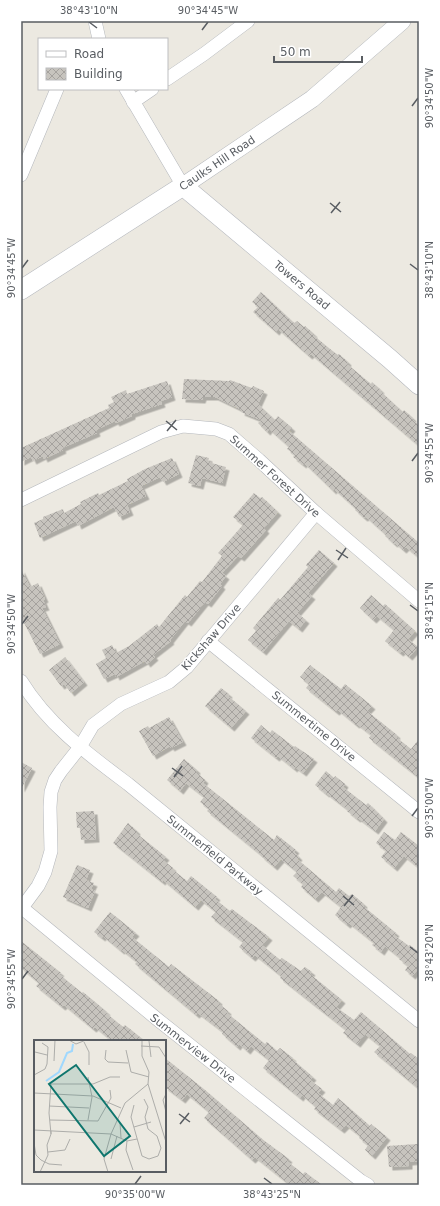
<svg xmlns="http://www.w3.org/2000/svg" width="440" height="1206" font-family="'DejaVu Sans',sans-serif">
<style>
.building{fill:url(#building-cross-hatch);filter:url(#shadow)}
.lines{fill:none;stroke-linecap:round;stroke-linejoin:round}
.minor-casing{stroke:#b4b7bc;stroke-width:14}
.tertiary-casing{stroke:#b4b7bc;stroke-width:18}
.secondary-casing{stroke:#b5b8be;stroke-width:20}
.minor{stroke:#fff;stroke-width:13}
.tertiary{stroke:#fff;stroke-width:17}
.secondary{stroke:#fff;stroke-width:19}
.ticks{fill:none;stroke:#595d62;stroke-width:1.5}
.labels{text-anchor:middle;stroke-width:3;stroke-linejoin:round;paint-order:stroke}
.street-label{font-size:11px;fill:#595d62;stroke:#fff}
.inset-river{fill:none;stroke:#a0d8fe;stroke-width:2}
.inset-road{fill:none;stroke:#adadaa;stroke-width:1}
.view{fill:#0f766e;fill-opacity:0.15;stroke:#0f766e;stroke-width:2}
.inset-edge{fill:none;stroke:#595d62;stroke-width:2}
.neatline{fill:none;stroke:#595d62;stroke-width:1.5}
.ticks-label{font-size:10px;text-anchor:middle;fill:#595d62}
</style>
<defs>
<pattern id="building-cross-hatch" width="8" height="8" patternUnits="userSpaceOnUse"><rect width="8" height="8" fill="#c7c4be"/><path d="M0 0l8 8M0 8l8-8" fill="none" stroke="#a5a29e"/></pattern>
<filter id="shadow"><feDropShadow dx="3.5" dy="3.5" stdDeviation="0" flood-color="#0004"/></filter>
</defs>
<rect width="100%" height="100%" fill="#ece9e1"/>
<g class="building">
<polygon points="261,292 294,323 297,321 304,327 305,326 314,334 313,335 330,349 338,355 339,354 348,362 347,364 371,384 372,382 381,390 380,391 403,412 404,410 413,418 412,419 419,426 419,446 311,354 309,356 278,329 276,332 253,312 258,307 252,302"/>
<polygon points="184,379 229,381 230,380 252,388 253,386 264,391 258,404 275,420 278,416 292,428 289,431 419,543 419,558 406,547 403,550 395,543 394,544 385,536 386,535 366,517 364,518 355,510 356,509 334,489 333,491 304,463 303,465 293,457 295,455 287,449 289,447 269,429 267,432 258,423 261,420 241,412 242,410 215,397 203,397 202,400 182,399"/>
<polygon points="167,381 172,397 161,401 162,404 132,414 132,416 116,423 115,421 96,430 97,433 62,448 63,450 44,459 43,456 33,461 31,457 21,462 21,448 109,408 108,405 114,402 111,397 126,390 127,394"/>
<polygon points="196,455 209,458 208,462 226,467 222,483 202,478 200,486 188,483"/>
<polygon points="172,458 179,474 163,482 160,477 141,486 146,496 127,505 130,512 119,517 114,507 78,526 76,521 40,538 34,523 43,519 43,517 63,509 64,513 81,504 80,502 98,493 99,495 128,481 127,479 145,469"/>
<polygon points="254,493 260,498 262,497 278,512 264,528 266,530 241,558 238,556 222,573 226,576 220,584 222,586 208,604 205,602 188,623 185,621 170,640 171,641 153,655 155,657 147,664 145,661 116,677 115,674 104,679 96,664 106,658 102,650 112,645 116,653 129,646 157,624 159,627 185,595 187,597 200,581 202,582 222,556 218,553 243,525 233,517"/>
<polygon points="319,550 334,563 308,593 312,596 297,613 306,620 299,629 289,621 263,652 248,640 256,631 253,628 278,598 280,600 308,567 306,565"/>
<polygon points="21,569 30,587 38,583 45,599 43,600 46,607 42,608 60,644 40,654 21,617"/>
<polygon points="371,595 383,606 385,604 415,631 408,639 418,647 409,657 402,651 400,653 385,641 394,630 377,616 373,620 360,608"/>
<polygon points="65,657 84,682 71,693 64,684 61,686 49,670"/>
<polygon points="310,665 341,689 345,684 372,706 367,711 397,735 396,737 411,749 419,739 419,778 369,738 371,735 357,724 356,725 338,710 336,712 306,688 309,684 300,677"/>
<polygon points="221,688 229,694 228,696 246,711 231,728 205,706"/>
<polygon points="169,717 183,742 171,748 170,746 153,756 139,731 148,726 149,728"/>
<polygon points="261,725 270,733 272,730 294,747 295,746 314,759 303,773 295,767 294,769 278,756 276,758 251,738"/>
<polygon points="184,759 197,770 196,772 205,780 203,783 274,840 277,835 296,850 294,852 299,857 297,859 336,892 339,888 349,896 352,894 364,904 363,906 396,933 394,935 409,946 410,945 419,952 419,968 412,976 405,970 408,966 399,959 400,958 385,946 381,952 372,945 374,943 349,923 347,925 335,915 341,907 322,892 315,899 301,887 303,884 293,876 297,872 281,859 274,867 261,856 261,855 207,811 209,809 200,802 204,797 186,783 180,791 167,780"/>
<polygon points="21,762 32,768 21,789"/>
<polygon points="326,771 334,778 335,776 345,784 343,787 366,805 368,803 384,819 375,831 358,818 357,819 347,811 348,810 326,793 326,794 315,785"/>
<polygon points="94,811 96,839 81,840 80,828 77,828 76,812"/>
<polygon points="128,823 137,831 136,833 166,857 163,860 173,868 172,869 187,881 191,876 217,897 215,899 230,911 232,909 269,937 262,945 280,960 282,958 301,971 305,967 312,972 310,974 342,1000 336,1007 354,1020 361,1012 410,1054 411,1053 419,1059 419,1089 374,1052 380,1046 365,1034 357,1044 343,1033 346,1030 280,978 281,976 255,955 252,958 239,947 243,942 211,917 216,912 201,900 195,907 163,880 162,882 113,843"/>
<polygon points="384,832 395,840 401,832 419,846 419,868 404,856 394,868 381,857 386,851 376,843"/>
<polygon points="77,865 90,870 86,880 94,883 91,889 95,891 88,908 63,897"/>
<polygon points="110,912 136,933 132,937 169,967 171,964 219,1001 218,1003 228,1011 227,1013 265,1044 267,1042 277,1051 280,1048 293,1058 292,1059 313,1077 310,1080 322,1089 318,1093 333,1105 338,1098 370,1126 371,1124 387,1137 372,1156 365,1150 368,1145 359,1138 360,1136 346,1125 341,1130 314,1109 316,1107 302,1095 300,1098 263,1068 269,1060 251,1046 247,1051 239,1044 237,1047 222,1034 223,1032 198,1013 196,1015 135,964 137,962 122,950 121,951 103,936 102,938 94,932"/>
<polygon points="21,941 61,973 59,974 82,993 83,992 107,1012 106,1013 123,1027 125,1025 145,1041 112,1041 95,1027 93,1029 64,1005 62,1007 36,986 39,983 21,968"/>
<polygon points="165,1058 205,1090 262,1139 289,1159 287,1161 303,1174 305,1172 322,1185 290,1185 255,1157 252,1160 204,1118 209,1112 187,1094 182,1100 165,1087"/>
<polygon points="418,1144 419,1161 409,1162 409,1166 389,1167 387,1146"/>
</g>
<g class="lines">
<g class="minor-casing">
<g id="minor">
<polyline points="95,21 99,39"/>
<polyline points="167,79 204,54 248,21"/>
<polyline points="126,89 183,186"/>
<polyline points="133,102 152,89"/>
<polyline points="21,175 57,89"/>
<polyline points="21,500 161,432 183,426 216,429 229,434 259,460 316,513 419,601"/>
<polyline points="208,641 419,812"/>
<path d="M21,681C48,725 88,754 128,784L419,1021"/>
<polyline points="21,907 157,1019 361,1181 368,1185"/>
<polyline points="21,909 38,886 45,872 51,851 50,807 51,792 55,780 61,771 80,747 93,725 121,704 169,682 187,667 316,513"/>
</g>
</g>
<g class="tertiary-casing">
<polyline id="tertiary" points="183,186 312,99 402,21"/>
</g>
<g class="secondary-casing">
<polyline id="secondary" points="21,290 183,186 390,359 419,385"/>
</g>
<use href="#minor" class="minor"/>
<use href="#tertiary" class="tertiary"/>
<use href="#secondary" class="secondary"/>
</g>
<path class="ticks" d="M89,22L97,28M202,30L208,22M412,106L418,98M330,203L341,212M331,213L340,202M410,264L418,270M22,268L28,260M166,421L177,430M167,431L176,420M412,461L418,453M336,550L348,558M338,560L346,548M410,605L418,611M22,624L28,616M172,768L183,776M174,777L182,766M412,816L418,808M343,896L354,905M344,906L353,895M410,947L418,953M22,979L28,971M179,1114L190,1122M180,1124L189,1113M264,1178L272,1184M135,1184L141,1176"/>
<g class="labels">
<g class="street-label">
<text transform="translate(217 163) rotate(-34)" y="4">Caulks Hill Road</text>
<text transform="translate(302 285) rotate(40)" y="4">Towers Road</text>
<text transform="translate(275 476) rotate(42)" y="4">Summer Forest Drive</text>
<text transform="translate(211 637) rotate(-49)" y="4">Kickshaw Drive</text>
<text transform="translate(314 726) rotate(39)" y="4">Summertime Drive</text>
<text transform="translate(215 855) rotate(39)" y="4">Summerfield Parkway</text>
<text transform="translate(193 1048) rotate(38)" y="4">Summerview Drive</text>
</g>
</g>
<g transform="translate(34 1040)">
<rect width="132" height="132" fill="#ece9e1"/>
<path class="inset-river" d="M12,41L25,32L33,13L38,11L39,4"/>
<path class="inset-road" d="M35,0L42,4L52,0M115,1L117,17M50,2L55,12V25M107,6L125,7L132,18M72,10L71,19L74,22L94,23M92,10L97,32L115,37M1,12L13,15M20,21L21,0M0,35L11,29L13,24L14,7L8,3M54,37L58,57L54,80M114,44L132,102M0,53L59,56L87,68M132,54L129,60L132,72M100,65L97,77L108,116L115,119L124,116L127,108L123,96L114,89L111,77L114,67L110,59M15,66L55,68M16,80L64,81L77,58L76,50M86,83L87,98M100,87L117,82M0,90L77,94L91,63L114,44L115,32L108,16V0M17,91V94L15,73L17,44H59L76,37H86M93,101L92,110L99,130M0,103L2,115L7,120L15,124L28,125M14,112L31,110L36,99M77,119L83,96M6,132L14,115L13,105L17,94M74,132L70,119L77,94L93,101L103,99"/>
<path class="view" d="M42,25L96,96L70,116L15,44Z"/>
<rect width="132" height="132" class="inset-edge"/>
</g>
<rect width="440" height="1206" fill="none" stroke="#ffffff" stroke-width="44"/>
<rect x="38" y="38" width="130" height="52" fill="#ffffff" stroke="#bdbec0"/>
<rect x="46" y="51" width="20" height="6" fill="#ffffff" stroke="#bdbec0"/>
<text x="74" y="58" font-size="12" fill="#595d62">Road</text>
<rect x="46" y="68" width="20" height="12" fill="url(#building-cross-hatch)" stroke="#bdbec0"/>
<text x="74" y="78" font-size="12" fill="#595d62">Building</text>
<path d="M274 56v6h88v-6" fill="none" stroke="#595d62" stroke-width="2"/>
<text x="280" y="56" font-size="12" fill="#595d62" stroke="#ffffff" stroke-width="3" paint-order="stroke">50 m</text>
<rect x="22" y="22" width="396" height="1162" class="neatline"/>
<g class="ticks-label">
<text x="89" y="14">38°43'10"N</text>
<text x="208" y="14">90°34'45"W</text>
<text transform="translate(429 98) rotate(-90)" y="4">90°34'50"W</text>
<text transform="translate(11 268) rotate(-90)" y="4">90°34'45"W</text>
<text transform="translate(429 270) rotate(-90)" y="4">38°43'10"N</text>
<text transform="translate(429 453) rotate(-90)" y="4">90°34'55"W</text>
<text transform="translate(429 611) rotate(-90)" y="4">38°43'15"N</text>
<text transform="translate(11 624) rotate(-90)" y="4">90°34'50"W</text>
<text transform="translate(429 808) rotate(-90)" y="4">90°35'00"W</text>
<text transform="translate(429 953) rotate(-90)" y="4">38°43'20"N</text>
<text transform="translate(11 979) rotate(-90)" y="4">90°34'55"W</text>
<text x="135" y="1198">90°35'00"W</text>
<text x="272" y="1198">38°43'25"N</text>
</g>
</svg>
